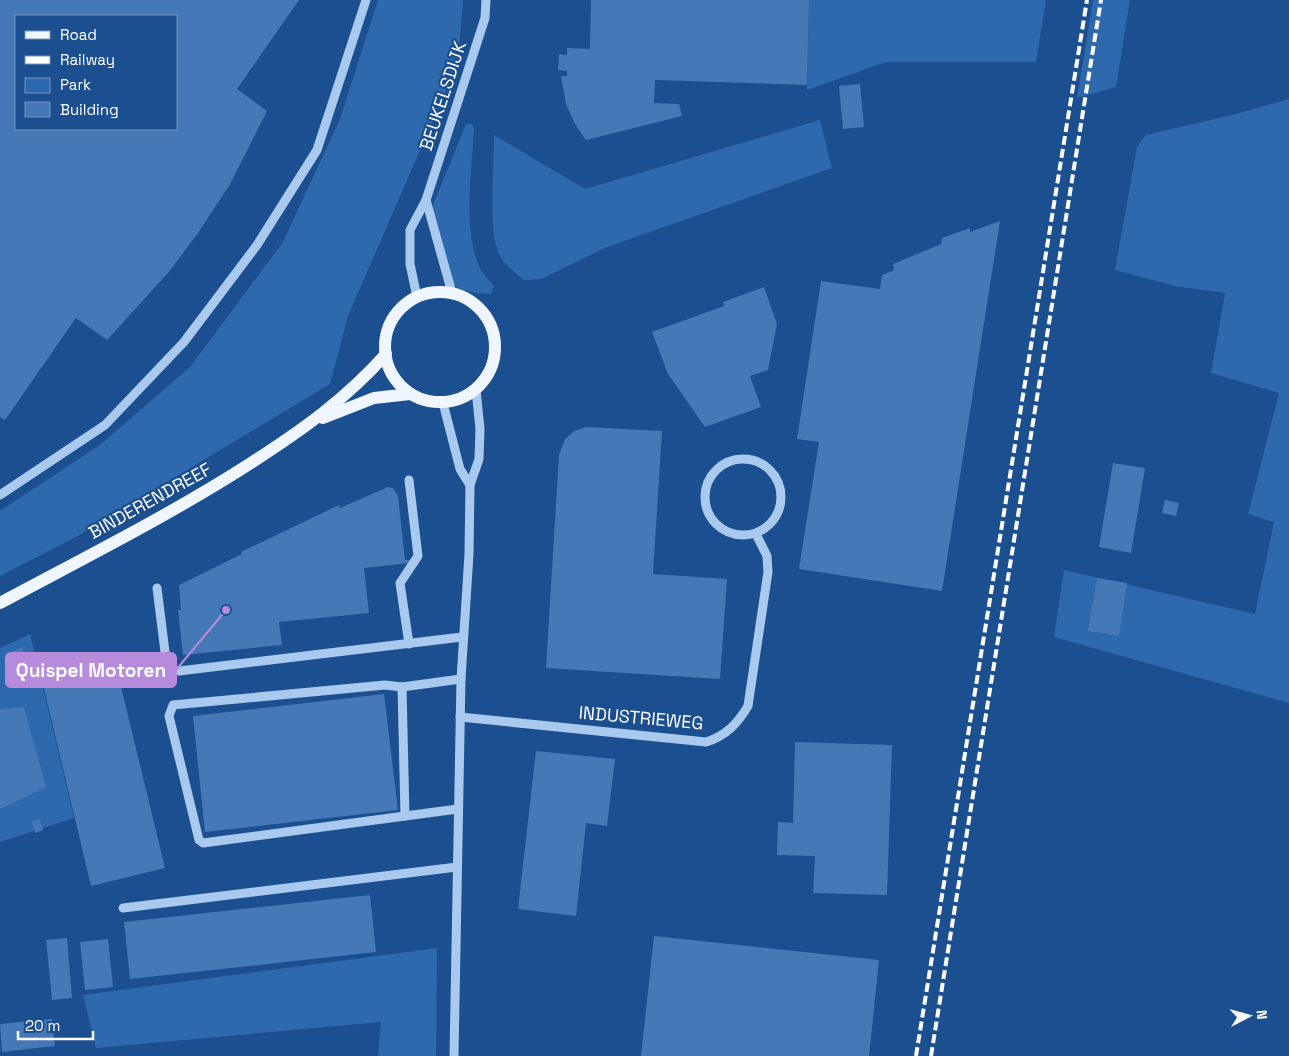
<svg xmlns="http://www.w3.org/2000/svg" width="1289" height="1056" font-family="'Space Grotesk',sans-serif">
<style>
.green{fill:#2e69ad}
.building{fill:#4478b7;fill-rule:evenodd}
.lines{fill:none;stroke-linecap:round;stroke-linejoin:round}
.minor{stroke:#a9c9ee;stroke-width:9}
.major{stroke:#f0f6ff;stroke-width:12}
.rail{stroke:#fff;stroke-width:4;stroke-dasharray:9 4;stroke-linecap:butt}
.labels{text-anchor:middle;stroke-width:4.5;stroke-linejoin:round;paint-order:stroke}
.street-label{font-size:18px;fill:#fff;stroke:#1b4f8f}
.leader{fill:none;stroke:#b68bdc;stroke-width:2}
.callout-dot{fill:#b68bdc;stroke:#1b4f8f;stroke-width:2}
.callout{fill:#b68bdc;stroke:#b68bdc;stroke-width:2}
.callout-label{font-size:19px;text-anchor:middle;font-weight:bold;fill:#fff}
</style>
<rect width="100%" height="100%" fill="#1b4f8f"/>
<g class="green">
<polygon points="378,0 463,0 458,63 348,316 330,384 76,537 0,576 0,511 101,444 190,367 283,242 340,119"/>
<polygon points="809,0 1046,0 1036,62 886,62 807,90"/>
<polygon points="1093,0 1130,0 1116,87 1077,98"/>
<polygon points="1289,99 1289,703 1054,637 1064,570 1255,614 1274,522 1248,514 1279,393 1211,373 1225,293 1175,286 1115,270 1137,147 1146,135 1236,114"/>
<path d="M820,120L832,168L607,247L541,279L524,280C514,272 503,264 498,252C488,223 494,167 494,135L585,189Z"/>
<path d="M466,124H472L474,129C472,169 462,231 480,268C483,275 490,281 494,286L491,294L475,293L457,288L446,274L436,254L432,229L433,205Z"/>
<polygon points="30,634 74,818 0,842 0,648"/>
<polygon points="437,948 436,1056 378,1056 381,1022 96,1048 83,995"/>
</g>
<g class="building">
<path d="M0,0H299L237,89L267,111L229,186L198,233L168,273L107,340L76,318L5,420L0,417ZM16,16H176V129H16Z"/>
<polygon points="591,0 809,0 807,85 655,80 654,103 679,104 682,116 586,140 575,124 566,104 561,76 567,76 567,71 558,70 559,54 567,55 567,48 590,49"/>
<polygon points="860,84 864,127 843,129 839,86"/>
<polygon points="1000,221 942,591 799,569 819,442 797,439 821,281 880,289 882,275 894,270 893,264 941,244 942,238 970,228 970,232"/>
<polygon points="764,287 777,324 768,370 750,376 761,407 705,427 668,374 652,332 724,306 723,302"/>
<polygon points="586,427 662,431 653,574 727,579 720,679 546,668 559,455 565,439 574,431"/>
<polygon points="1113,463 1145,468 1131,553 1099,547"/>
<polygon points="388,487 393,488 398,496 405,560 409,560 409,563 364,568 369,613 279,622 282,645 183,655 178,610 181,610 179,585 242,554 241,552 339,505 340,508"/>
<polygon points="1165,500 1179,503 1176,516 1162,513"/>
<polygon points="1097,578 1127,583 1119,636 1088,631"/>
<polygon points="22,647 27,656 13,663 8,654"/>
<polygon points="114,658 165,868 91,886 41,676"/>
<polygon points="384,694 398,810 205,832 193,716"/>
<polygon points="24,707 46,787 0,809 0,709"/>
<polygon points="795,742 892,745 887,895 813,893 815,856 777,855 778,822 793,823"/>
<polygon points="536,751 615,759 607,826 586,823 576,916 518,909"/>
<polygon points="40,819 43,830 35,833 32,821"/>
<polygon points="370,895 376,952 130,979 124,922"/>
<polygon points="654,936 879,960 869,1056 641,1056"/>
<polygon points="67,938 72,998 52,1000 46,940"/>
<polygon points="108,939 113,987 85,990 80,942"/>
<polygon points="52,1019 55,1046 2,1052 0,1024"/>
</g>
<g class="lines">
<g class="minor">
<polyline points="426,200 452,293"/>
<polyline points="417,297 410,264 410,230 426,200 485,18 486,0"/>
<polyline points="443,403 460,469 470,485"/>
<circle cx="743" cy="497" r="38"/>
<polyline points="0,495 105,425 184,342 257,245 317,150 366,0"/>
<polyline points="157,588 167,668 179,671 462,637"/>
<polyline points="409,644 400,583 418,556 409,480"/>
<polyline points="402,687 385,685 173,705 169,716 199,840 203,843 405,816"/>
<path d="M460,717L706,742C726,736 738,723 748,706L768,572L767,556L756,534"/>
<polyline points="458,809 405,816 402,687 461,679"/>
<polyline points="123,908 457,867"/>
<polyline points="454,1056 461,679 469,554 470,485 479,459 480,429 476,390"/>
</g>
<g class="major">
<circle cx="440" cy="347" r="55"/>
<polyline points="323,418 374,398 410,394"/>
<path d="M0,603C84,558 170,515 251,463C302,430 345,400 386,354"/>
</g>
<g class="rail">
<polyline points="916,1056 1087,0"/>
<polyline points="931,1056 1101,0"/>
</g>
</g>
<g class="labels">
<g class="street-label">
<text transform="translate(443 96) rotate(-72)" y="6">BEUKELSDIJK</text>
<text transform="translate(150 501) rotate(-29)" y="6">BINDERENDREEF</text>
<text transform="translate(641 718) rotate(5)" y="6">INDUSTRIEWEG</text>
</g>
</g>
<path class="leader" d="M226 610L176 670"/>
<circle class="callout-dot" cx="226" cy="610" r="5"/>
<rect class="callout" x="6" y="653" width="170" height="34" rx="5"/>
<g class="callout-label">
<text x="91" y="677">Quispel Motoren</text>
</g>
<rect x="15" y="15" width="162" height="115" fill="#1b4f8f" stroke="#7695bc"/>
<rect x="25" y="31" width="25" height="8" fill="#f0f6ff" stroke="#7695bc"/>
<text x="60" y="40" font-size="15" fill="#ffffff">Road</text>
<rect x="25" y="56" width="25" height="8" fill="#ffffff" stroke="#7695bc"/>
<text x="60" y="65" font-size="15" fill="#ffffff">Railway</text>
<rect x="25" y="78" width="25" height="15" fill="#2e69ad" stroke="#7695bc"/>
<text x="60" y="90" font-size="15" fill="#ffffff">Park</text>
<rect x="25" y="102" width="25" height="15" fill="#4478b7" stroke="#7695bc"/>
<text x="60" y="115" font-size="15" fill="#ffffff">Building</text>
<g transform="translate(1249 1016) rotate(84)" stroke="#1b4f8f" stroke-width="4" paint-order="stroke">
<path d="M0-4L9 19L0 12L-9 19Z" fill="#ffffff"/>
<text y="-8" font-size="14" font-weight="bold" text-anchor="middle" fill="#ffffff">N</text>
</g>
<path d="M18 1031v8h75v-8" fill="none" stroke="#ffffff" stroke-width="2.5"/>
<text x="25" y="1031" font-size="15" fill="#ffffff" stroke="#1b4f8f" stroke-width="4" paint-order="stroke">20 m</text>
</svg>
